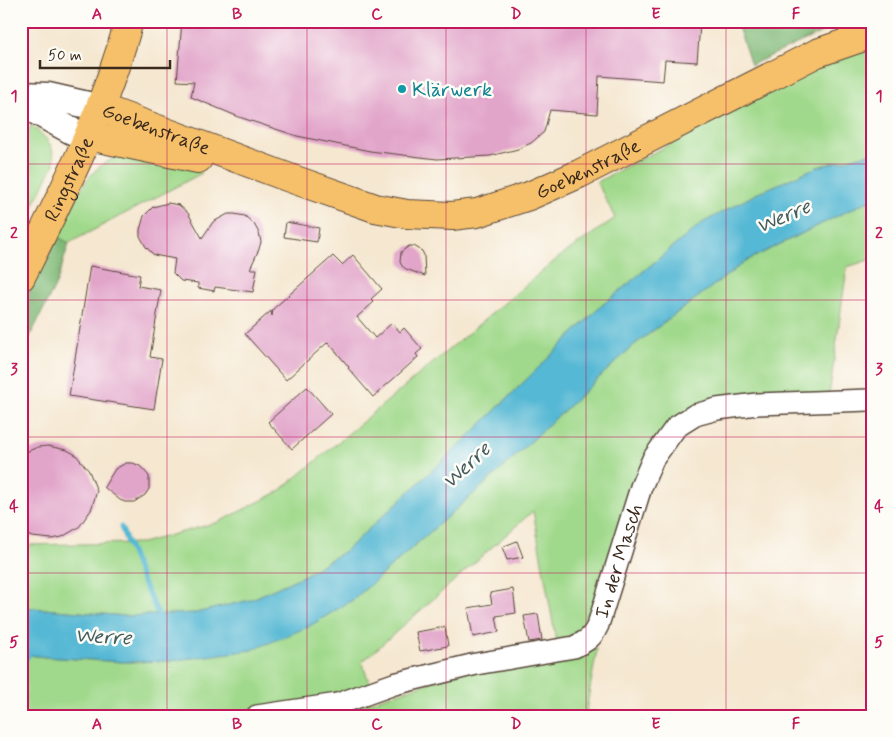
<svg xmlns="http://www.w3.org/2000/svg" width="893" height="737" font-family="Mynerve,sans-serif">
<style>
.green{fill:#a0d98b;stroke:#6e8254}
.forest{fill:#80b977;stroke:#5e724a}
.water{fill:#55b8d4;stroke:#487179}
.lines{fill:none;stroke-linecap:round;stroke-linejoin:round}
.stream{stroke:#55b8d4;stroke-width:5}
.building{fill:#e2a5ca}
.minor-casing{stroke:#574639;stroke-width:24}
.tertiary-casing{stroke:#574639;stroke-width:29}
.primary-casing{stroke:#574639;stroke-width:30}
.minor{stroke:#fff;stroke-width:21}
.tertiary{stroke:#fff;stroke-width:26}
.primary{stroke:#f6c06b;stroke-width:28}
.grid{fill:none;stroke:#c2185b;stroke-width:1;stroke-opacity:0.55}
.culture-dot{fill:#0f9aa8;stroke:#fdfcf7;stroke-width:2}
.labels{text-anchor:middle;stroke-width:5;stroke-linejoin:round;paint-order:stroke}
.culture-label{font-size:20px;fill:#0d838f;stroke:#fdfcf7;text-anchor:start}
.street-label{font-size:20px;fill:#3b2a1e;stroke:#fdfcf7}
.water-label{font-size:21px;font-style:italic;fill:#445c5e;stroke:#fdfcf7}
.neatline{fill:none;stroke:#c2185b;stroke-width:2}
.grid-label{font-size:16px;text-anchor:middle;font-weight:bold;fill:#c2185b}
</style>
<rect width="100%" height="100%" fill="#fdfcf7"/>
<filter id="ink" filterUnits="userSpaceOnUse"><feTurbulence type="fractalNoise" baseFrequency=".02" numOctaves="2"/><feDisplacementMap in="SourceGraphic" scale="10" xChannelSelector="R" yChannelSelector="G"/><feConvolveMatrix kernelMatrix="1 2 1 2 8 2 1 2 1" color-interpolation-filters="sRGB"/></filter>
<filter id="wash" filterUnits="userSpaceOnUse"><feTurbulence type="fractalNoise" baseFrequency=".0096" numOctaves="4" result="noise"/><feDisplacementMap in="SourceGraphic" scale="20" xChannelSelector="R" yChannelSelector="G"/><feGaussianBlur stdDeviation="1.12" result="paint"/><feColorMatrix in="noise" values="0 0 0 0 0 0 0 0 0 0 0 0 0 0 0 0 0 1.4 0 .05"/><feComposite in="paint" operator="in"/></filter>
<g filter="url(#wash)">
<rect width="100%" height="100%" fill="#f5e7d0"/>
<g class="green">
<polygon points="872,47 872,153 817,167 758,193 702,223 600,307 463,442 345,551 303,576 250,600 196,613 125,616 21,607 21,545 142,543 219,522 280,491 558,258 615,218 597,182 818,67 863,48"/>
<path d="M31,125C46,138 54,143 54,164L21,230V152Z"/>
<path d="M131,156L194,166L202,173L69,243L58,237C69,213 84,170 111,160C117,157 124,157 131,156Z"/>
<polygon points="872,199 872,259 847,267 829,396 676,422 593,625 557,646 533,511 362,662 370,685 312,703 242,716 21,716 21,654 45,657 124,662 170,661 308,627 354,599 496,474 634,345 746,261"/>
<polygon points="597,649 586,711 625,716 327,716 474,668"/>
</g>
<g class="forest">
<polygon points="736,21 846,21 751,65"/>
<polygon points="58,237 69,243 57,282 21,355 21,308"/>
</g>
<polygon class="water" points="872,153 872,199 746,261 634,345 496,474 354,599 308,627 252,650 170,661 124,662 45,657 21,654 21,607 125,616 196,613 250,600 303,576 345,551 463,442 600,307 702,223 758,193 817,167"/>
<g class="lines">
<g class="stream">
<polyline points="121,527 141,578 161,620"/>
<polyline points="21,665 33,649"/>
</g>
</g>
<g id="blocks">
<g class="building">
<polygon points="182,21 667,21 700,24 697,62 665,60 663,81 599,76 597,114 550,110 544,132 531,143 518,149 490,156 437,159 370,151 297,136 239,117 191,97 194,82 177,81"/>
<polygon points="168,203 179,205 188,213 202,238 213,222 228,214 234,214 245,216 254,224 259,233 261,242 259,249 250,269 257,269 253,292 215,287 214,291 198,288 198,283 181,281 173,273 175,259 154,255 146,247 140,236 140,230 144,216 153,207"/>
<polygon points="286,222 319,228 317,242 284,237"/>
<polygon points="409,246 414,246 422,251 424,255 425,276 406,269 402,266 400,262 401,252"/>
<polygon points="353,255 382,289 371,299 374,302 357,317 375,338 392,323 400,332 404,328 422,349 416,354 418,357 373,397 348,368 349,367 328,342 286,380 245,334 271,311 272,316 273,309 333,256 342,265"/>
<polygon points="90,266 140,275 138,286 161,290 150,357 162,359 154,409 69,396"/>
<polygon points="307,387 331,414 292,449 268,422"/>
<polygon points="48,446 67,450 76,455 89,471 97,491 91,510 79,527 62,537 52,539 32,537 21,532 21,454 38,447"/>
<polygon points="126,463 133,463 140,466 149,476 149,489 145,495 134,502 125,502 120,500 104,487 115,469"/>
<polygon points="517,541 523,557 507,560 502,547"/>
<polygon points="513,589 516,613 496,616 499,632 473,637 468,608 492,604 490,593"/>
<polygon points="538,614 542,640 529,642 524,616"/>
<polygon points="445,627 448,646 420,651 416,632"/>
</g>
</g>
</g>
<g filter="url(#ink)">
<use href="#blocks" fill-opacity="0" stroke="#574639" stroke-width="1"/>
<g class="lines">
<g class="minor-casing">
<g id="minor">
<path id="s1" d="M257,716L338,704L394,684L476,664L574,647C587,641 592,638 598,625L641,487L653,459L676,427L695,415L717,409L757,404L869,400"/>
</g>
</g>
<g class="tertiary-casing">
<g id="tertiary">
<polyline points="21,95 48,96 101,108"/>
<polyline points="21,103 72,131 89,136"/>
</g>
</g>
<g class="primary-casing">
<g id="primary">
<path id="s2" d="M101,108L287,177L375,208L407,214L452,216L477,213L529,196L579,174L817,53L872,34"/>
<polyline points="89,136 198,159"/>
<path id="s3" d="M21,277C63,193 104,112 129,21"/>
</g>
</g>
<use href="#minor" class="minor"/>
<use href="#tertiary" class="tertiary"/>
<use href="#primary" class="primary"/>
</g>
</g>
<path class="grid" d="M167,21V716M307,21V716M446,21V716M586,21V716M726,21V716M21,164H872M21,300H872M21,437H872M21,573H872"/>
<circle class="culture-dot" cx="402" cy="89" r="5"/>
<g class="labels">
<g class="culture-label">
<text x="412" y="96">Klärwerk</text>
</g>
<g class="street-label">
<text dy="7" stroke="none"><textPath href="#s2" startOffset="59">Goebenstraße</textPath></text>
<text dy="7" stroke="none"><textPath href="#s2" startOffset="514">Goebenstraße</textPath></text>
<text dy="7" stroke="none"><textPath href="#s3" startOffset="109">Ringstraße</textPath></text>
<text dy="7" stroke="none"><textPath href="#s1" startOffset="426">In der Masch</textPath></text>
</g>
<g class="water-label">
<text transform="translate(783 216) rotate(-23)" y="7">Werre</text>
<text transform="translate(466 465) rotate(-43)" y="7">Werre</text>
<text transform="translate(103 636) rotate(3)" y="7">Werre</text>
</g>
</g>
<rect width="893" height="737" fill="none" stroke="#fdfcf7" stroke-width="55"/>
<path d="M40 60v8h130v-8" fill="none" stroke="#3b2a1e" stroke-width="2.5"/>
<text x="48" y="60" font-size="15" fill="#3b2a1e" stroke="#fdfcf7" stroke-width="4" paint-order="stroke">50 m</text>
<rect x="28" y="28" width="838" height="682" class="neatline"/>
<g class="grid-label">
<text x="97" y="19">A</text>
<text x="237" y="19">B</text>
<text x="377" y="19">C</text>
<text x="516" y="19">D</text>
<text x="656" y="19">E</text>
<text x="796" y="19">F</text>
<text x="14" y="101">1</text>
<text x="879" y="101">1</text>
<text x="14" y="238">2</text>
<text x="879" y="238">2</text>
<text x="14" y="374">3</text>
<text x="879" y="374">3</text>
<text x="14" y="511">4</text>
<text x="879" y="511">4</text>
<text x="14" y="647">5</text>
<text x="879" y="647">5</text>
<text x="97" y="729">A</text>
<text x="237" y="729">B</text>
<text x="377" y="729">C</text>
<text x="516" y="729">D</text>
<text x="656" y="729">E</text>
<text x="796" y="729">F</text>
</g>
</svg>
